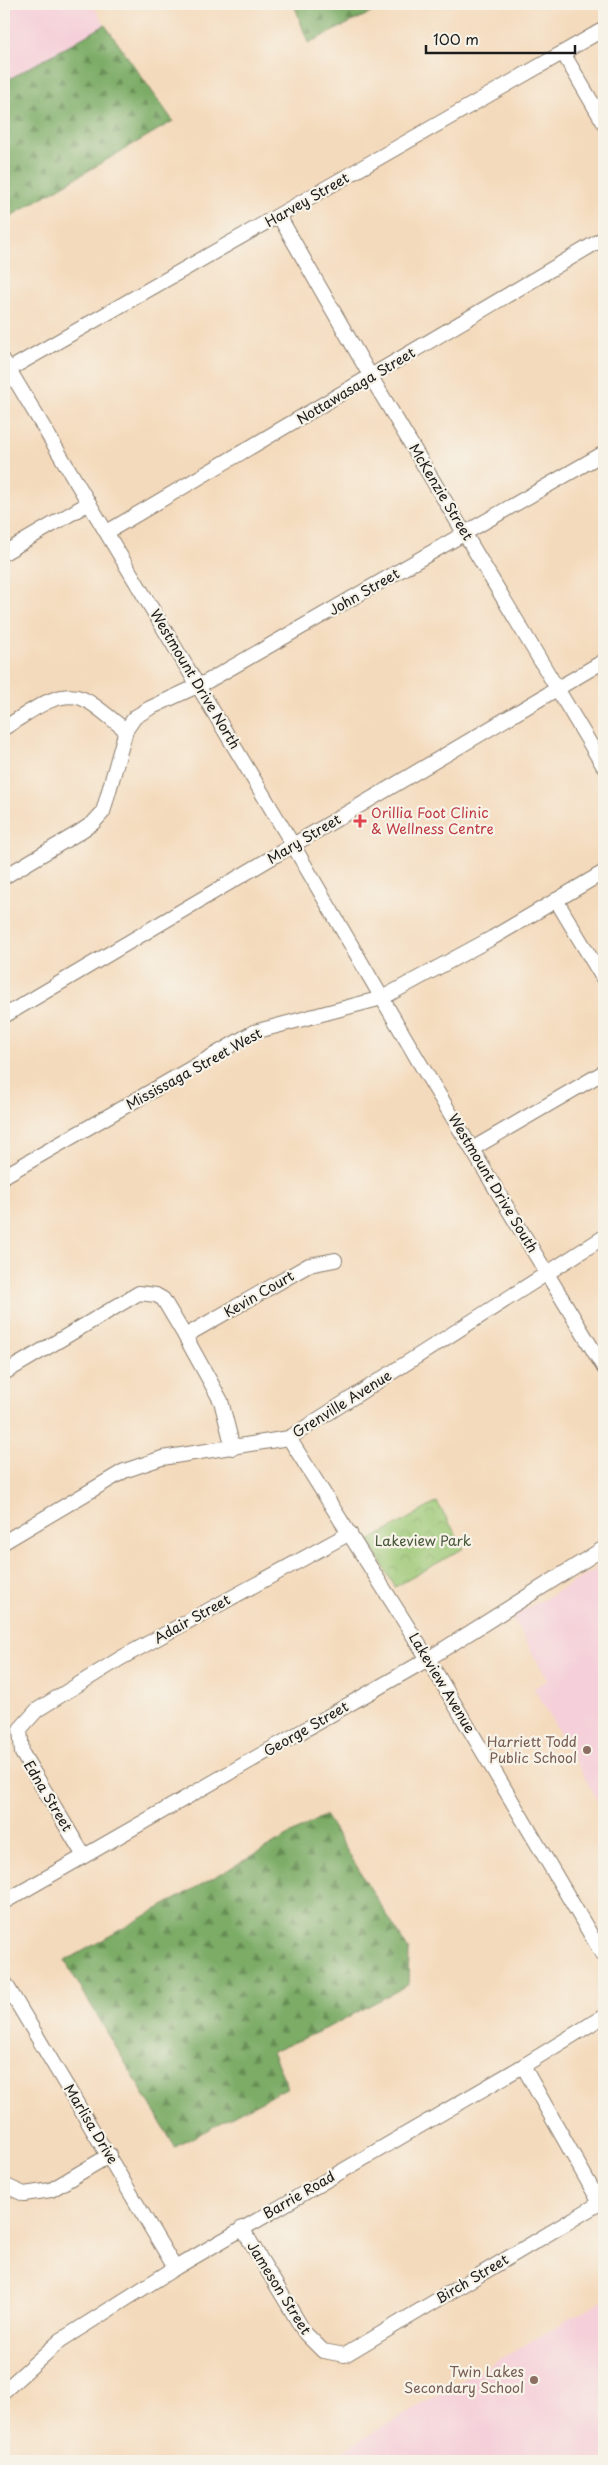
<svg xmlns="http://www.w3.org/2000/svg" width="608" height="2465" font-family="'Playpen Sans',sans-serif">
<style>
.built{fill:#f5cfd9}
.forest{fill:url(#forest-firs);stroke:#4c6441}
.park{fill:url(#park-crowns);stroke:#5c7248}
.lines{fill:none;stroke-linecap:round;stroke-linejoin:round}
.minor-casing{stroke:#887b6c;stroke-width:16}
.minor{stroke:#fff;stroke-width:14}
.health-dot{fill:#e0444e;stroke:#f7f3e8;stroke-width:2}
.education-dot{fill:#8d6e63;stroke:#f7f3e8;stroke-width:2}
.labels{text-anchor:middle;stroke-width:4.5;stroke-linejoin:round;paint-order:stroke}
.street-label{font-size:14px;fill:#1c1c1c;stroke:#f7f3e8}
.health-label{font-size:14px;fill:#be3a42;stroke:#f7f3e8;text-anchor:start}
.park-label{font-size:14px;fill:#48583b;stroke:#f7f3e8}
.education-label{font-size:14px;fill:#785e54;stroke:#f7f3e8;text-anchor:end}
</style>
<defs>
<pattern id="forest-firs" width="22" height="20" patternUnits="userSpaceOnUse" patternTransform="scale(1.25)"><rect width="22" height="20" fill="#7cac66"/><path d="M5 1l3.5 6h-7zM16 11l3.5 6h-7z" fill="#658b53"/></pattern>
<pattern id="park-crowns" width="20" height="18" patternUnits="userSpaceOnUse" patternTransform="scale(1.25)"><rect width="20" height="18" fill="#9bc774"/><path d="M2 6a3 3 0 1 1 6 0M12 15a3 3 0 1 1 6 0" fill="none" stroke="#85aa64"/></pattern>
</defs>
<rect width="100%" height="100%" fill="#f7f3e8"/>
<filter id="ink" filterUnits="userSpaceOnUse"><feTurbulence type="fractalNoise" baseFrequency=".02" numOctaves="2"/><feDisplacementMap in="SourceGraphic" scale="10" xChannelSelector="R" yChannelSelector="G"/><feConvolveMatrix kernelMatrix="1 2 1 2 8 2 1 2 1" color-interpolation-filters="sRGB"/></filter>
<filter id="wash" filterUnits="userSpaceOnUse"><feTurbulence type="fractalNoise" baseFrequency=".0096" numOctaves="4" result="noise"/><feDisplacementMap in="SourceGraphic" scale="20" xChannelSelector="R" yChannelSelector="G"/><feGaussianBlur stdDeviation="1.12" result="paint"/><feColorMatrix in="noise" values="0 0 0 0 0 0 0 0 0 0 0 0 0 0 0 0 0 1.4 0 .05"/><feComposite in="paint" operator="in"/></filter>
<g filter="url(#wash)">
<rect width="100%" height="100%" fill="#f4dabc"/>
<g class="built">
<polygon points="4,4 92,4 105,25 4,82"/>
<polygon points="604,1565 604,1812 534,1688 548,1680 512,1617"/>
<polygon points="604,2299 604,2461 324,2461"/>
</g>
<g class="forest">
<polygon points="294,4 389,4 308,43"/>
<polygon points="105,25 173,121 4,220 4,82"/>
<polygon points="325,1815 409,1951 408,1985 325,2029 272,2052 288,2087 175,2147 65,1961"/>
</g>
<polygon class="park" points="437,1502 464,1548 395,1587 369,1541"/>
</g>
<g filter="url(#ink)">
<g class="lines">
<g class="minor-casing">
<g id="minor">
<polyline points="563,53 604,123"/>
<polyline points="279,216 371,377 604,767"/>
<polyline points="4,361 293,845 418,1060 604,1368"/>
<polyline points="8,370 604,29"/>
<polyline points="107,532 604,238"/>
<polyline points="4,553 89,503"/>
<path d="M4,728C25,716 55,689 81,698C97,704 112,721 126,730"/>
<polyline points="4,877 78,833 93,823 103,812 126,730 135,717 150,708 208,681 604,453"/>
<polyline points="556,900 604,980"/>
<polyline points="4,1016 604,661"/>
<polyline points="472,1149 604,1072"/>
<polyline points="4,1176 254,1032 382,998 492,938 604,872"/>
<polyline points="185,1336 309,1265 335,1260"/>
<polyline points="4,1373 139,1293 156,1295 163,1299 185,1336 221,1401 233,1448"/>
<polyline points="289,1438 428,1659 604,1957"/>
<polyline points="4,1542 124,1471 162,1458 289,1438 604,1237"/>
<polyline points="84,1856 22,1753 20,1729 37,1710 121,1658 350,1533"/>
<polyline points="4,1902 428,1659 604,1548"/>
<polyline points="4,1981 175,2268"/>
<polyline points="4,2185 24,2194 51,2190 110,2155"/>
<polyline points="242,2228 305,2333 323,2351 345,2355 600,2203 523,2066"/>
<polyline points="4,2391 61,2340 175,2268 523,2066 604,2016"/>
</g>
</g>
<use href="#minor" class="minor"/>
</g>
</g>
<path class="health-dot" d="M357.5 813.5h5v5h5v5h-5v5h-5v-5h-5v-5h5z"/>
<g class="education-dot">
<circle cx="587" cy="1750" r="5"/>
<circle cx="534" cy="2380" r="5"/>
</g>
<g class="labels">
<g class="street-label">
<text transform="translate(307 200) rotate(-30)" y="5">Harvey Street</text>
<text transform="translate(356 386) rotate(-31)" y="5">Nottawasaga Street</text>
<text transform="translate(441 492) rotate(59)" y="5">McKenzie Street</text>
<text transform="translate(364 592) rotate(-30)" y="5">John Street</text>
<text transform="translate(195 679) rotate(59)" y="5">Westmount Drive North</text>
<text transform="translate(304 839) rotate(-31)" y="5">Mary Street</text>
<text transform="translate(194 1069) rotate(-29)" y="5">Mississaga Street West</text>
<text transform="translate(493 1183) rotate(59)" y="5">Westmount Drive South</text>
<text transform="translate(259 1294) rotate(-30)" y="5">Kevin Court</text>
<text transform="translate(342 1404) rotate(-32)" y="5">Grenville Avenue</text>
<text transform="translate(192 1619) rotate(-29)" y="5">Adair Street</text>
<text transform="translate(442 1683) rotate(59)" y="5">Lakeview Avenue</text>
<text transform="translate(306 1729) rotate(-30)" y="5">George Street</text>
<text transform="translate(48 1796) rotate(59)" y="5">Edna Street</text>
<text transform="translate(91 2124) rotate(59)" y="5">Marlisa Drive</text>
<text transform="translate(299 2195) rotate(-30)" y="5">Barrie Road</text>
<text transform="translate(472 2279) rotate(-31)" y="5">Birch Street</text>
<text transform="translate(279 2288) rotate(58)" y="5">Jameson Street</text>
</g>
<g class="health-label">
<text x="371" y="818">Orillia Foot Clinic<tspan x="371" dy="16">&amp; Wellness Centre</tspan></text>
</g>
<g class="park-label">
<text x="423" y="1546">Lakeview Park</text>
</g>
<g class="education-label">
<text x="577" y="1747">Harriett Todd<tspan x="577" dy="16">Public School</tspan></text>
<text x="524" y="2377">Twin Lakes<tspan x="524" dy="16">Secondary School</tspan></text>
</g>
</g>
<rect width="608" height="2465" fill="none" stroke="#f7f3e8" stroke-width="20"/>
<path d="M426 45v8h149v-8" fill="none" stroke="#1c1c1c" stroke-width="2.5"/>
<text x="433" y="45" font-size="15" fill="#1c1c1c" stroke="#f7f3e8" stroke-width="4" paint-order="stroke">100 m</text>
</svg>
